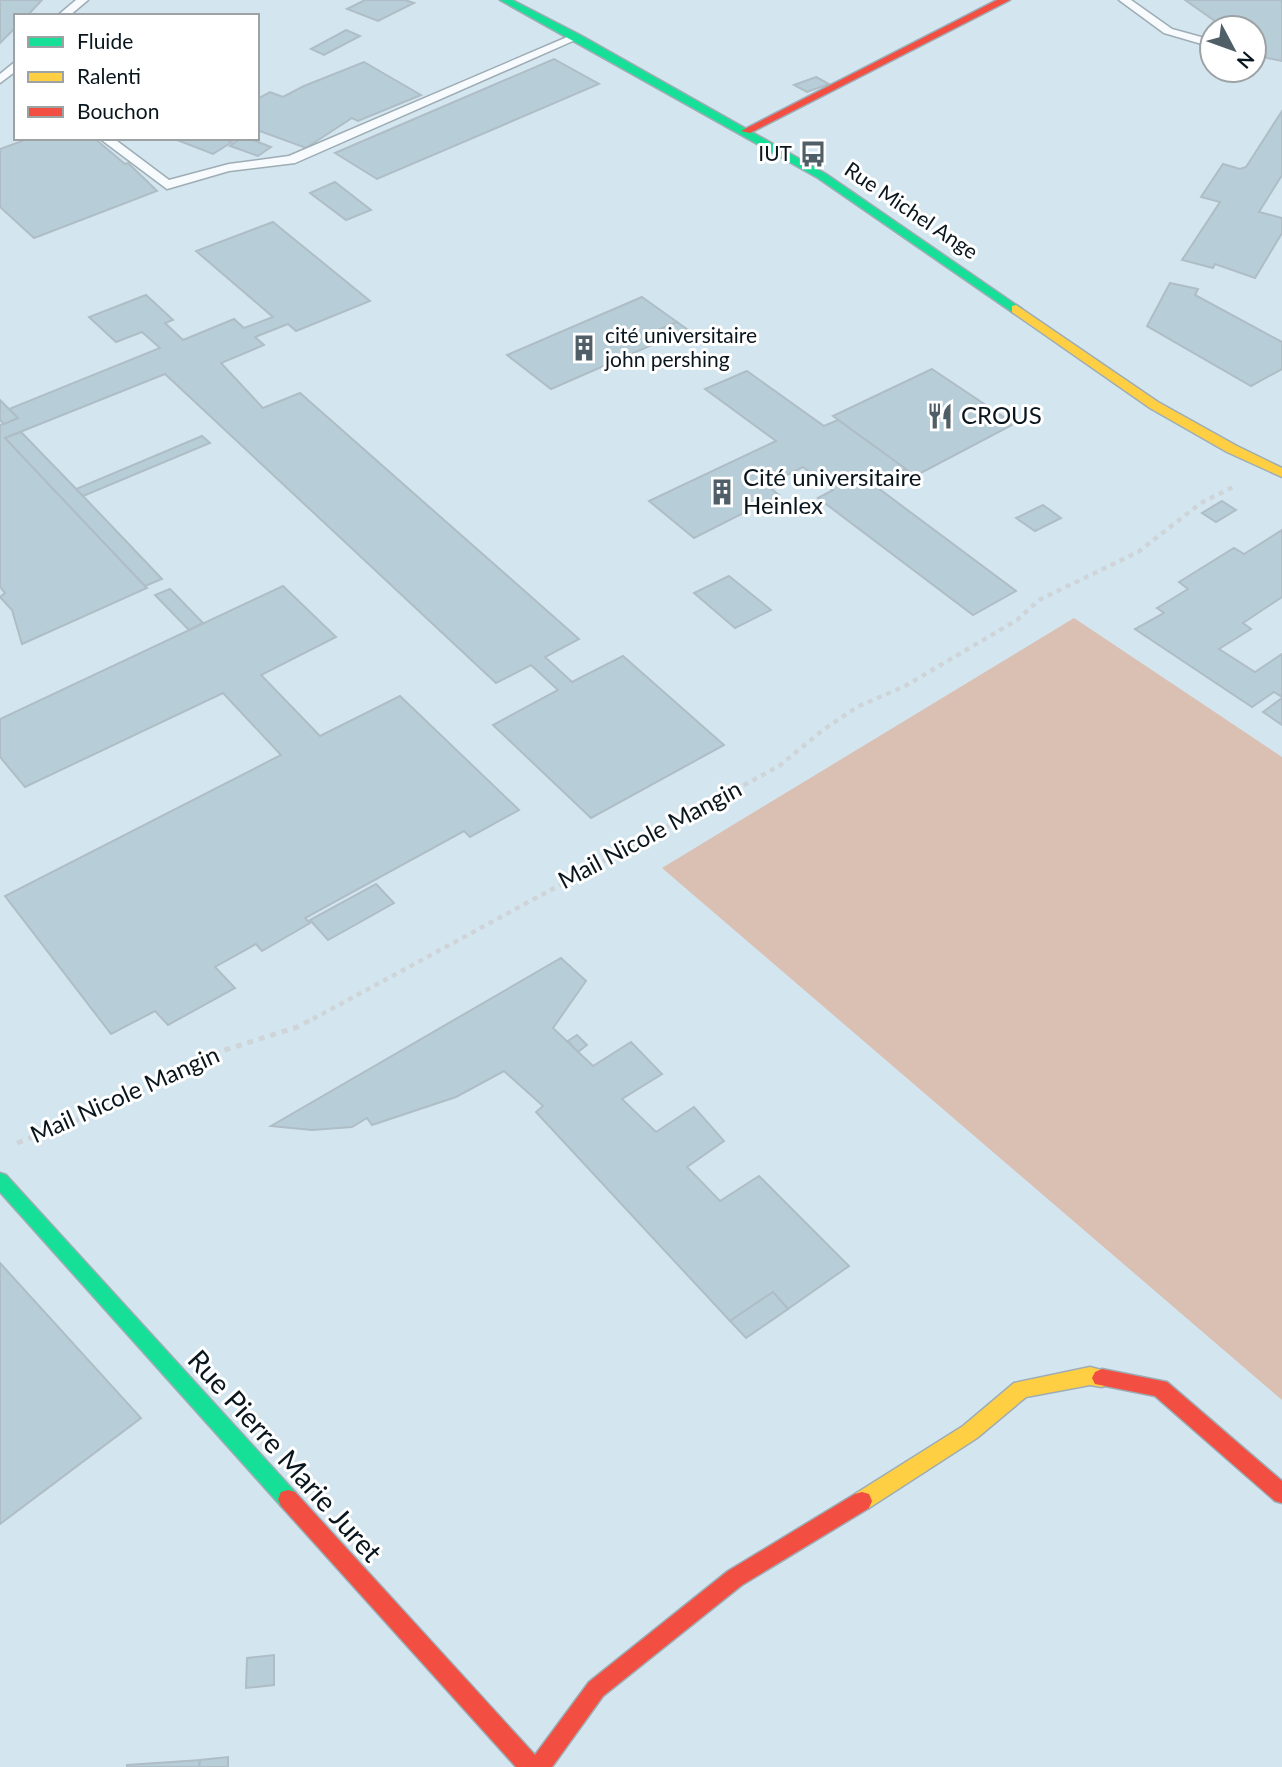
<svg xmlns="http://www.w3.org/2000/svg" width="1282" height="1767" font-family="Lato,sans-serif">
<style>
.green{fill:#dabfb3}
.building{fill:#b7ced9;stroke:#afbdc6;stroke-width:2}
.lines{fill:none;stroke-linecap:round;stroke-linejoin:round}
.lane-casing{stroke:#9eacb4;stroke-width:3}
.fast-casing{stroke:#9eacb4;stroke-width:3}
.slow-casing{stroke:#9eacb4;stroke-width:3}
.jam-casing{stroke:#9eacb4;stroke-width:3}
.path-far1{stroke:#ced4d7;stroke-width:4.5;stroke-dasharray:5 5;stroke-linecap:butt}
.path{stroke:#ced4d7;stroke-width:5;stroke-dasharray:6 6;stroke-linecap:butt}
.lane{fill:#f8fbfd;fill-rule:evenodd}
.fast{fill:#16e098;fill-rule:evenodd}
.slow{fill:#ffcf43;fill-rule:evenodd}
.jam{fill:#f24e42;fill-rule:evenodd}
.labels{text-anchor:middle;stroke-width:6;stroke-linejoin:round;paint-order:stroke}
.far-poi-label{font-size:21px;fill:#0a161d;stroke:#fff;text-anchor:end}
.far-street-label{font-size:21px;fill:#0a161d;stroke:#fff}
.poi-label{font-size:24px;fill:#0a161d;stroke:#fff;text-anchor:start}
.street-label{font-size:24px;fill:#0a161d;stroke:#fff}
.near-street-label{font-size:28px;fill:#0a161d;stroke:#fff}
</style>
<rect width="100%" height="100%" fill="#d3e6f0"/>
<polygon class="green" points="1074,618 1282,757 1282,1400 662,868"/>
<g class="building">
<polygon points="0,0 42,0 27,16 16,16 16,27 0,43"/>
<polygon points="365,0 405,0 414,3 378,21 347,9"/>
<polygon points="1185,0 1282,0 1282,61 1267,58 1254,49 1254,28 1225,28"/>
<polygon points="346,30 360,36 324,55 311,49"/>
<polygon points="554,59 599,84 377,179 335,153"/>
<polygon points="364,62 421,95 358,121 352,118 306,148 257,130 257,99 270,92 283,97 304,86"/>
<polygon points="816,77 829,84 807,92 794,85"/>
<polygon points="1282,111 1282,175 1259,212 1282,218 1282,233 1255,278 1215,264 1213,268 1182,260 1220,202 1201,197 1223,164 1240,169 1246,167"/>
<polygon points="30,138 94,138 125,164 128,163 157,191 34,238 0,207 0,149"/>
<polygon points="172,138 222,138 232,142 213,154"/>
<polygon points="241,138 248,138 271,147 258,156 230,146"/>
<polygon points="335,182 371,210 346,220 310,193"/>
<polygon points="273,222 370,301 296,331 288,324 255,337 264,345 221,363 263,408 300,393 579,639 545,657 572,682 623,656 724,745 591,818 493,725 558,690 531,665 496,683 165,374 5,438 147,588 22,644 12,610 0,597 5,593 0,587 0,425 18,418 9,409 160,348 142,332 116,342 89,317 146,295 173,320 165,323 183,340 234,319 244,328 273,317 196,251"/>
<polygon points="1170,283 1198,289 1195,295 1282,342 1282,369 1251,386 1147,326"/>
<polygon points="642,297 677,322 651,333 661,341 551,389 507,355"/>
<polygon points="677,322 687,329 661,341 651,333"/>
<polygon points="932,369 1014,424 915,476 833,416"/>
<polygon points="747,371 824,426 838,420 906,469 874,485 1016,591 973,615 818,498 833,490 803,467 767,485 779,495 694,538 649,501 776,441 705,389"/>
<polygon points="0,400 18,418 4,424 0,420"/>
<polygon points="21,432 83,496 162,579 145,586 5,438"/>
<polygon points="202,436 210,443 83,496 76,489"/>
<polygon points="1222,501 1236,510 1216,522 1202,513"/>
<polygon points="1043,505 1061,518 1035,531 1016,518"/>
<polygon points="1282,530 1282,597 1243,623 1251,629 1219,649 1255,672 1282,654 1282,697 1274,692 1252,707 1135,629 1164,613 1157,608 1188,589 1179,582 1234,548 1244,554"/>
<polygon points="729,576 771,610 735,628 694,593"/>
<polygon points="283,586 336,637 261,675 320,736 400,696 519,810 470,837 464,831 305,918 310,923 262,951 256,944 215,967 235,988 168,1025 155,1011 111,1034 5,896 281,755 223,693 25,787 0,757 0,719"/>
<polygon points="170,589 203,623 189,630 155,595"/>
<polygon points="1282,698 1282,725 1263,712"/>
<polygon points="376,884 394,903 328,940 310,920"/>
<polygon points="561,958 586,981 553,1028 593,1066 631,1042 662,1074 622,1099 656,1132 694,1107 724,1141 687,1167 720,1201 759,1176 849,1266 788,1309 773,1292 730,1321 536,1112 543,1106 504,1071 456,1097 372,1125 367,1118 352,1127 312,1130 271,1126"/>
<polygon points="577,1035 587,1045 578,1052 568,1041"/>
<polygon points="0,1263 141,1418 0,1524"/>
<polygon points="773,1292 788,1309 746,1338 730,1321"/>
<polygon points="274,1655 274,1685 246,1688 247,1658"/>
<polygon points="228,1757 228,1767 199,1767 200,1760"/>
<polygon points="200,1760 199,1767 127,1767 127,1765"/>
</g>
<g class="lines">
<g class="lane-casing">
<g id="lane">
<polygon points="76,0 88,0 69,16 57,16"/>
<polygon points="1119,0 1131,0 1172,29 1212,40 1212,47 1164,33"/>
<polygon points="572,35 582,37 295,163 229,171 167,189 99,138 113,138 169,180 229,164 289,156"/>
<polygon points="16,61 16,71 0,83 0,74"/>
</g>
</g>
<g class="fast-casing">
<g id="fast">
<polygon points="500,0 512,0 580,35 826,174 1022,309 1016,313 1012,312 818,178"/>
<polygon points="0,1173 6,1175 295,1492 298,1499 295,1506 288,1508 281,1506 0,1192"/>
</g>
</g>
<g class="slow-casing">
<g id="slow">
<polygon points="1016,305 1158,402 1237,446 1282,468 1282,477 1227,452 1150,408 1012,312 1012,306"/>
<polygon points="1090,1367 1109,1372 1112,1378 1109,1384 1102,1387 1090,1385 1026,1397 977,1438 869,1508 862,1510 855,1508 852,1501 855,1494 963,1426 1014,1383"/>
</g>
</g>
<g class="jam-casing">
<g id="jam">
<polygon points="997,0 1010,0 750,133 741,131"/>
<polygon points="1102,1369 1167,1382 1282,1481 1282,1503 1275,1501 1155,1396 1095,1384 1092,1378 1095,1372"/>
<polygon points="288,1490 295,1492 535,1755 589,1682 728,1571 855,1494 862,1492 869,1494 872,1501 869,1508 742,1585 603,1696 552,1767 516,1767 281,1506 278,1499 281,1492"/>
</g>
</g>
<polyline class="path-far1" points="313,1019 779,766 823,730 857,707 905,686 1017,620 1039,600 1138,552 1201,503 1233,487"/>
<polyline class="path" points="17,1143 109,1108 197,1059 297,1027 316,1017"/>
<use href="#lane" class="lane"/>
<use href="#fast" class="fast"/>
<use href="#slow" class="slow"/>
<use href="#jam" class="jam"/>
</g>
<defs>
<g id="bus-bare" transform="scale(2.1)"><path d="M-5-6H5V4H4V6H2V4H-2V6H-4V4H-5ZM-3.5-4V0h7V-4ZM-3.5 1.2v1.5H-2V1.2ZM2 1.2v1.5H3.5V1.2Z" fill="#505f67" stroke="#fff" stroke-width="2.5" paint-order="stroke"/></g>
<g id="building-bare" transform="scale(2.1)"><path d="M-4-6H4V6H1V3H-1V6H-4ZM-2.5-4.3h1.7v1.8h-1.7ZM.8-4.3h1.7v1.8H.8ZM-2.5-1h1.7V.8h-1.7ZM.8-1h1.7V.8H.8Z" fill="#505f67" stroke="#fff" stroke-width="2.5" paint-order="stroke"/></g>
<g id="restaurant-bare" transform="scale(2.1)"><path d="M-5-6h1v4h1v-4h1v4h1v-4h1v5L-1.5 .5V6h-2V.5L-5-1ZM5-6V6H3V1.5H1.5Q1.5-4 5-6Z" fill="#505f67" stroke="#fff" stroke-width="2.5" paint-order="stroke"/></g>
</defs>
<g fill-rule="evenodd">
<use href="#bus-bare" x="813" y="154"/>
<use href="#building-bare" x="584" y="348"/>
<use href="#restaurant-bare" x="940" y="416"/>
<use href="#building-bare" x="722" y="492"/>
</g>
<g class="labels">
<g class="far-poi-label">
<text x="792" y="161">IUT</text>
<text x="605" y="343" text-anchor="start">cité universitaire<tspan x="605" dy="24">john pershing</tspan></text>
</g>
<g class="far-street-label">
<text transform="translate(911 211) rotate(34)" y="7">Rue Michel Ange</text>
</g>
<g class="poi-label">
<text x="961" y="424">CROUS</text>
<text x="743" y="486">Cité universitaire<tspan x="743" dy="28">Heinlex</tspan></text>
</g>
<g class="street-label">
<text transform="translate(650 835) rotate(-28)" y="8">Mail Nicole Mangin</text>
<text transform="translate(125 1095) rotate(-24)" y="8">Mail Nicole Mangin</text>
</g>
<g class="near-street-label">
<text transform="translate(285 1456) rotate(48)" y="10">Rue Pierre Marie Juret</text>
</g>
</g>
<rect x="14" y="14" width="245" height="126" fill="#ffffff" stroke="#9da2a5" stroke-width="2"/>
<rect x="28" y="37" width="35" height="10" fill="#16e098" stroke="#9da2a5" stroke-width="2"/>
<text x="77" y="49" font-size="21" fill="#0a161d">Fluide</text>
<rect x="28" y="72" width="35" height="10" fill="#ffcf43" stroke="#9da2a5" stroke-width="2"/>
<text x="77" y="84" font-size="21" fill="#0a161d">Ralenti</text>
<rect x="28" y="107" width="35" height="10" fill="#f24e42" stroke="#9da2a5" stroke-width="2"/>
<text x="77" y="119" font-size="21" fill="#0a161d">Bouchon</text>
<g transform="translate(1233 49) rotate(131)"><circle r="33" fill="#ffffff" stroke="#9da2a5" stroke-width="2"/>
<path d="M0-5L12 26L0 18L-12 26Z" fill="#505f67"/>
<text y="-10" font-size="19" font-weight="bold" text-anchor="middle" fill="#0a161d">N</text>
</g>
</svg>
